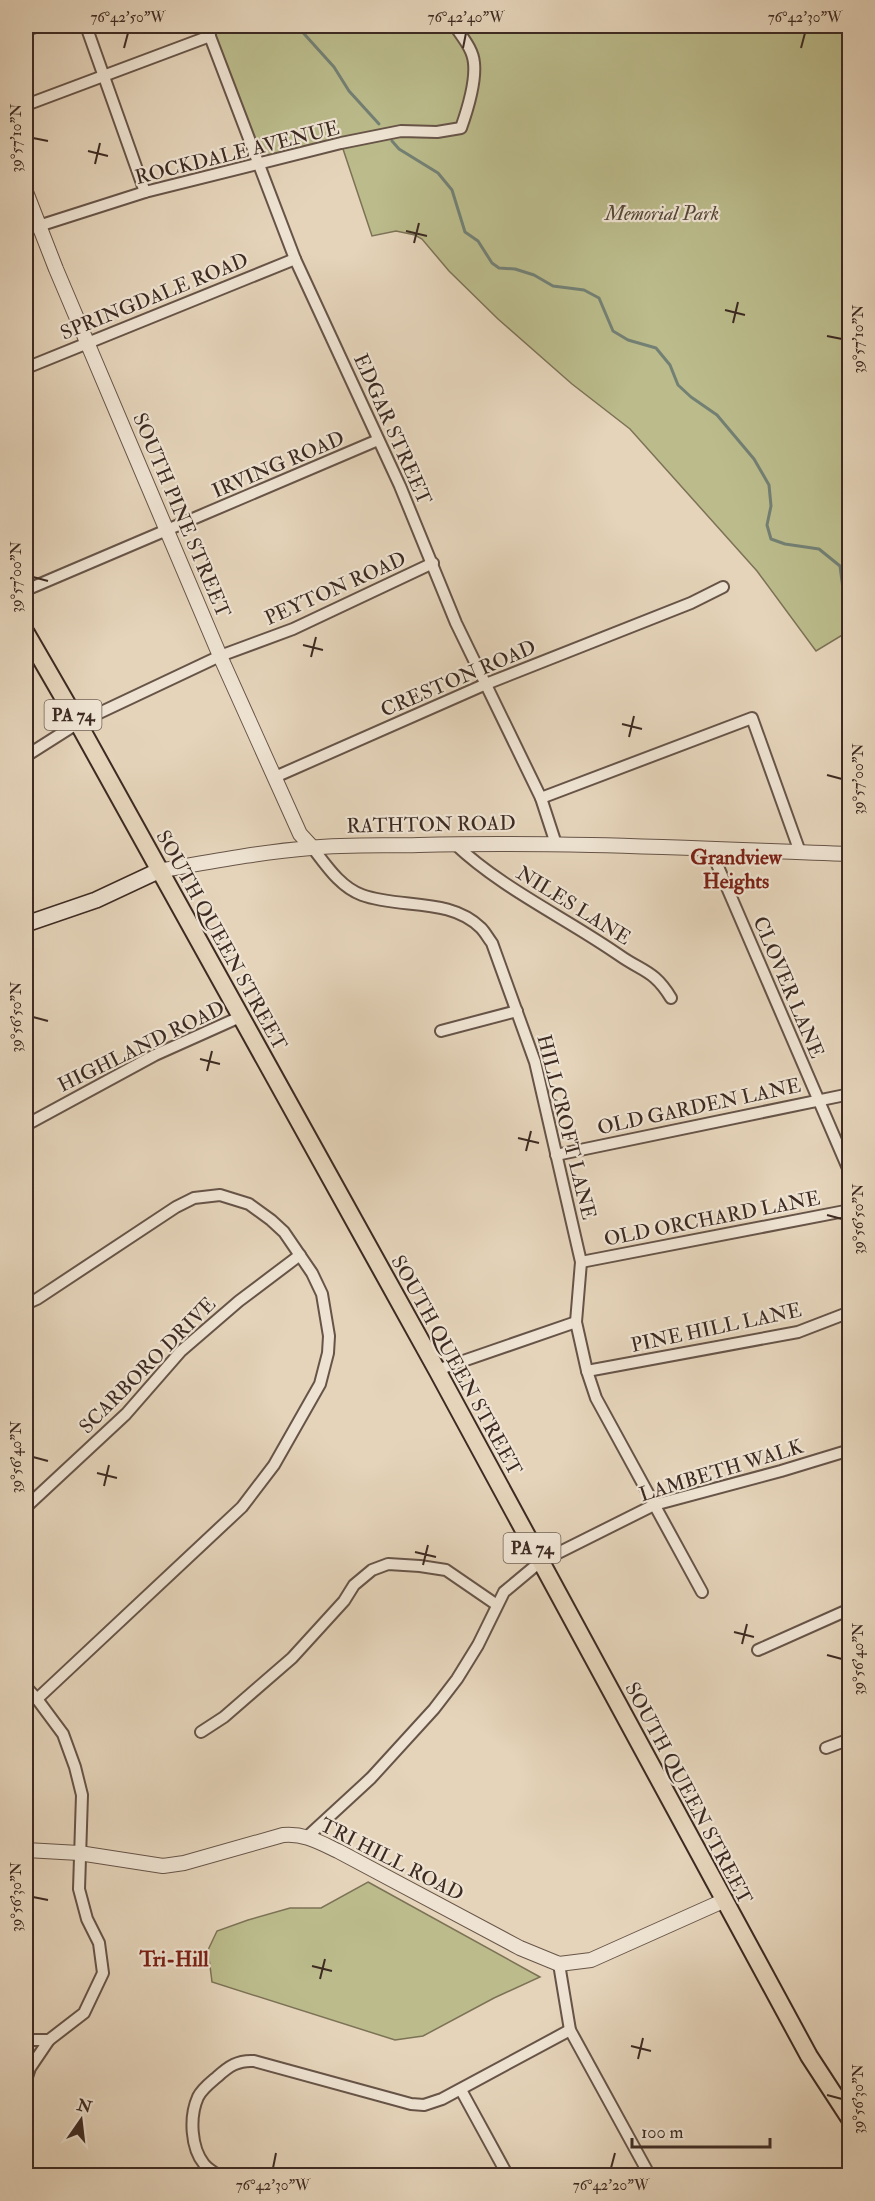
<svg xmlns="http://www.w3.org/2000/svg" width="875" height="2201" font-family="'IM FELL Double Pica',serif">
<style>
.green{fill:#bbbb8b;stroke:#7c7256;stroke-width:1.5}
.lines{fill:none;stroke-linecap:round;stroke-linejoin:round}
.stream{stroke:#738074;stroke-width:3}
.minor-casing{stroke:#675448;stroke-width:14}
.tertiary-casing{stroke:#675448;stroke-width:16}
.secondary-casing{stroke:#3d2a22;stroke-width:18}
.primary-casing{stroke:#3d2a22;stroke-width:20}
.minor{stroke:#eee3d2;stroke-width:10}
.tertiary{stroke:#eee3d2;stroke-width:14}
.secondary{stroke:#eee3d2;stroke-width:15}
.primary{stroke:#e5d4ba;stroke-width:16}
.ticks{fill:none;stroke:#3d2a22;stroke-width:2}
.labels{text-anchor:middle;stroke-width:4.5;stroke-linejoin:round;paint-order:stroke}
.shield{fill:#eee3d2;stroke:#726257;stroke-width:1.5}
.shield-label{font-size:18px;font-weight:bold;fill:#3d2a22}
.street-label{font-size:20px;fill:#3d2a22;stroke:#eee3d2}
.park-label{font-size:20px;font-style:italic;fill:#564737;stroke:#eee3d2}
.neighbourhood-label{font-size:21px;font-weight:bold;fill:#7a1f14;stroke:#eee3d2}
.neatline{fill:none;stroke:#3d2a22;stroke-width:2}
.ticks-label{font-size:15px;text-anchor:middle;fill:#3d2a22}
</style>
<rect width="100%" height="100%" fill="#e5d4ba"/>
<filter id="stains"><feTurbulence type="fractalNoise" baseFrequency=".00333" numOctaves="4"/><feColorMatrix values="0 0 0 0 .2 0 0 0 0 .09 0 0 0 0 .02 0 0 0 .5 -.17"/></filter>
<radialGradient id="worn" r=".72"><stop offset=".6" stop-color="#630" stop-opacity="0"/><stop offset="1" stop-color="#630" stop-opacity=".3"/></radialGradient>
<g class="green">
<polygon points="206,26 849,26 849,631 816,651 757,571 630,429 572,384 498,319 449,271 422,239 415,235 396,231 372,236 341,143 258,165"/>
<polygon points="368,1882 540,1977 494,1998 423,2036 395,2040 212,1982 208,1950 217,1931 248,1920 290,1908 321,1908"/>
</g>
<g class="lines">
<g class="stream">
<polyline points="297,26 334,67 349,91 379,124"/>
<polyline points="392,141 399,149 438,173 452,190 465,232 478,241 492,263 499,268 515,269 534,275 553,286 584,290 599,298 613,331 628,340 656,348 670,365 678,385 691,397 717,415 754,459 769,485 771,506 767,525 771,539 785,544 819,549 840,566 845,604 850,619"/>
</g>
<g class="minor-casing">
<g id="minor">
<polyline points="86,26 145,192"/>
<polyline points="206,26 295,259 400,486 456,623 541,798 556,844"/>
<polyline points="26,30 38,26"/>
<polyline points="26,105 210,36"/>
<path d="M26,230L145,192L341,143L401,131L437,132L461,128C467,111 476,82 474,63C473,49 462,37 455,26"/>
<polyline points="26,368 295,259"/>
<path d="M26,590C143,539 261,491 378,440"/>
<polyline points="26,756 78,723 220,656 293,629 433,563"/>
<polyline points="275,777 486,684 691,603 723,587"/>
<polyline points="541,798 752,718 800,852"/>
<path d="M455,844C501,888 566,918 619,955C643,972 654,970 671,998"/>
<path d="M312,847C326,865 340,887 362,895C400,909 450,897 481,928C485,932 488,938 492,943L535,1062L581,1262L576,1322L587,1371L596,1398L702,1592"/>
<polyline points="710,848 850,1173"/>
<polyline points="441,1031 517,1011"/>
<polyline points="26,1125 155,1055 240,1017"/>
<polyline points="556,1155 850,1094"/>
<polyline points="581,1262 850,1210"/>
<polyline points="26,1304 37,1299 176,1207 194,1198 220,1195 249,1204 271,1220 284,1232 312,1273 322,1294 329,1336 328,1353 320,1384 274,1465 242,1507 37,1699"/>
<polyline points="437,1370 576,1322"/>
<polyline points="587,1371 798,1332 850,1312"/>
<polyline points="26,1507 126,1414 181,1351 239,1301 300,1255"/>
<polyline points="758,1650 850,1609"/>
<polyline points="26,1687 37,1699 63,1734 75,1767 82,1795 79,1889 87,1919 99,1943 103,1973 84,2013 49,2040 30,2068 26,2080"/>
<polyline points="201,1732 224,1717 292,1658 344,1601 354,1585 372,1570 388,1564 420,1566 446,1570 497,1605"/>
<polyline points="826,1748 850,1739"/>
<polyline points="307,1837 371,1778 434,1709 457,1679 478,1645 504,1592 540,1562 654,1505 781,1471 850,1450"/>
<polyline points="559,1964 570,2030 650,2176"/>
<polyline points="26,2040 49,2040"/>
<polyline points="461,2090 508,2176"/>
<polyline points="26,2169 32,2176"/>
<path d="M219,2176C214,2172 208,2169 204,2164C191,2148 189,2117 198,2097C202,2089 210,2083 217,2077C229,2066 238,2060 254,2061L411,2104L424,2105L442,2099L570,2030"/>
</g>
</g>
<g class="tertiary-casing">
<g id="tertiary">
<polyline points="26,192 56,269 220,656 300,834 312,847"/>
<path d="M158,871C209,862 260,852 311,848C347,844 383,846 419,845C563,841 706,849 850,854"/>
<path d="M26,1850L79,1853L163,1866L184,1863L283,1835C304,1833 319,1842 338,1851L520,1948L559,1964L591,1960L723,1901"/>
</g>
</g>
<g class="secondary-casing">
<polyline id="secondary" points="26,924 96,900 158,871"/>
</g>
<g class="primary-casing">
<polyline id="primary" points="26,633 78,723 437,1370 809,2056 850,2119"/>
</g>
<use href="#minor" class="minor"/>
<use href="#tertiary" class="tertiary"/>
<use href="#secondary" class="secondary"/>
<use href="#primary" class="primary"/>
</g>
<path class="ticks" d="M124,48L128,33M463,48L466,33M801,48L805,33M33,138L48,141M88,151L108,156M95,164L100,143M406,231L427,236M414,243L419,223M725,310L745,315M733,323L738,302M827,336L842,339M33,577L48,581M303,645L323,650M311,657L316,637M622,724L642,729M629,737L634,716M827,775L842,779M33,1017L48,1021M200,1059L220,1064M207,1071L212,1051M518,1138L539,1143M526,1151L531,1131M827,1215L842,1219M33,1457L48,1461M97,1473L117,1478M104,1486L109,1465M415,1552L436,1557M423,1565L428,1545M734,1632L754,1637M742,1644L747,1624M827,1655L842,1659M33,1897L48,1900M312,1966L332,1971M320,1979L325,1959M631,2046L651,2051M638,2059L643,2038M827,2095L842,2099M273,2168L276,2153M611,2168L615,2153"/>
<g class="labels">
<g class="shield">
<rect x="44.5" y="700" width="57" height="30" rx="4.5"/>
<rect x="503.5" y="1533" width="57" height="30" rx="4.5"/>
</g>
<g class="shield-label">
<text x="73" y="721">PA 74</text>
<text x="532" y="1554">PA 74</text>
</g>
<g class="street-label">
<text transform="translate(237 152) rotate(-14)" y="7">ROCKDALE AVENUE</text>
<text transform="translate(154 296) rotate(-22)" y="7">SPRINGDALE ROAD</text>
<text transform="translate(393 429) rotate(66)" y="7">EDGAR STREET</text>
<text transform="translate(278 464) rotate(-23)" y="7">IRVING ROAD</text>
<text transform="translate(182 515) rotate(67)" y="7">SOUTH PINE STREET</text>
<text transform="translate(335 588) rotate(-24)" y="7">PEYTON ROAD</text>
<text transform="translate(458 678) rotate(-23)" y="7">CRESTON ROAD</text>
<text transform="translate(431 824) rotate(-1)" y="7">RATHTON ROAD</text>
<text transform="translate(574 905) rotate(32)" y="7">NILES LANE</text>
<text transform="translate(222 940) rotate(61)" y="7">SOUTH QUEEN STREET</text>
<text transform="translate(789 987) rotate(67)" y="7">CLOVER LANE</text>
<text transform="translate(141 1046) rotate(-26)" y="7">HIGHLAND ROAD</text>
<text transform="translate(699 1106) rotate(-12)" y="7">OLD GARDEN LANE</text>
<text transform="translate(567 1127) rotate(76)" y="7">HILLCROFT LANE</text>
<text transform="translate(712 1218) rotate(-11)" y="7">OLD ORCHARD LANE</text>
<text transform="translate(716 1327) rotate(-12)" y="7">PINE HILL LANE</text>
<text transform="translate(147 1365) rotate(-45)" y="7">SCARBORO DRIVE</text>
<text transform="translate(457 1365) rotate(61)" y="7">SOUTH QUEEN STREET</text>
<text transform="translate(721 1470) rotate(-17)" y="7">LAMBETH WALK</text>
<text transform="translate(689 1793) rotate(62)" y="7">SOUTH QUEEN STREET</text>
<text transform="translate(392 1859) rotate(27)" y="7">TRI HILL ROAD</text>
</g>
<g class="park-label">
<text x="662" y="220">Memorial Park</text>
</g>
<g class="neighbourhood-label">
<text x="736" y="864">Grandview<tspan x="736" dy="24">Heights</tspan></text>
<text x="174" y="1966">Tri-Hill</text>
</g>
</g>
<rect width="875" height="2201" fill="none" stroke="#e5d4ba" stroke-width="66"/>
<g transform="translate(81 2120) rotate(14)" stroke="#eee3d2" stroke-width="4.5" paint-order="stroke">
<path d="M0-4.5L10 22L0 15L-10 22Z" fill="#3d2a22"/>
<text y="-9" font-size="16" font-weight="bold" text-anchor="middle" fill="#3d2a22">N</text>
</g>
<path d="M632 2138v9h138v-9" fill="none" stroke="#3d2a22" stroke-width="3"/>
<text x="641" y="2138" font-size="18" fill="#3d2a22" stroke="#eee3d2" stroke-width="4.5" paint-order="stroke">100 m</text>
<rect x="33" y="33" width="809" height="2135" class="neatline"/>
<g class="ticks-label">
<text x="128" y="22">76°42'50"W</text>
<text x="466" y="22">76°42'40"W</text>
<text x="805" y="22">76°42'30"W</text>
<text transform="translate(16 138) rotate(-90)" y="5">39°57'10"N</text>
<text transform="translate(858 339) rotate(-90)" y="5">39°57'10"N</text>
<text transform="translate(16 577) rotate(-90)" y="5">39°57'00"N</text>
<text transform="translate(858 779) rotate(-90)" y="5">39°57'00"N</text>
<text transform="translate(16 1017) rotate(-90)" y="5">39°56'50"N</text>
<text transform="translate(858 1219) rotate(-90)" y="5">39°56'50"N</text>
<text transform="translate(16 1457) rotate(-90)" y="5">39°56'40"N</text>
<text transform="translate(858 1659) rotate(-90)" y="5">39°56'40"N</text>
<text transform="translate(16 1897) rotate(-90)" y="5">39°56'30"N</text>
<text transform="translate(858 2099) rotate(-90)" y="5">39°56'30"N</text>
<text x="273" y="2190">76°42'30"W</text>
<text x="611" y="2190">76°42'20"W</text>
</g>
<rect width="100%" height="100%" filter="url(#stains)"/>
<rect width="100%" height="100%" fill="url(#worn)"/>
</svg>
